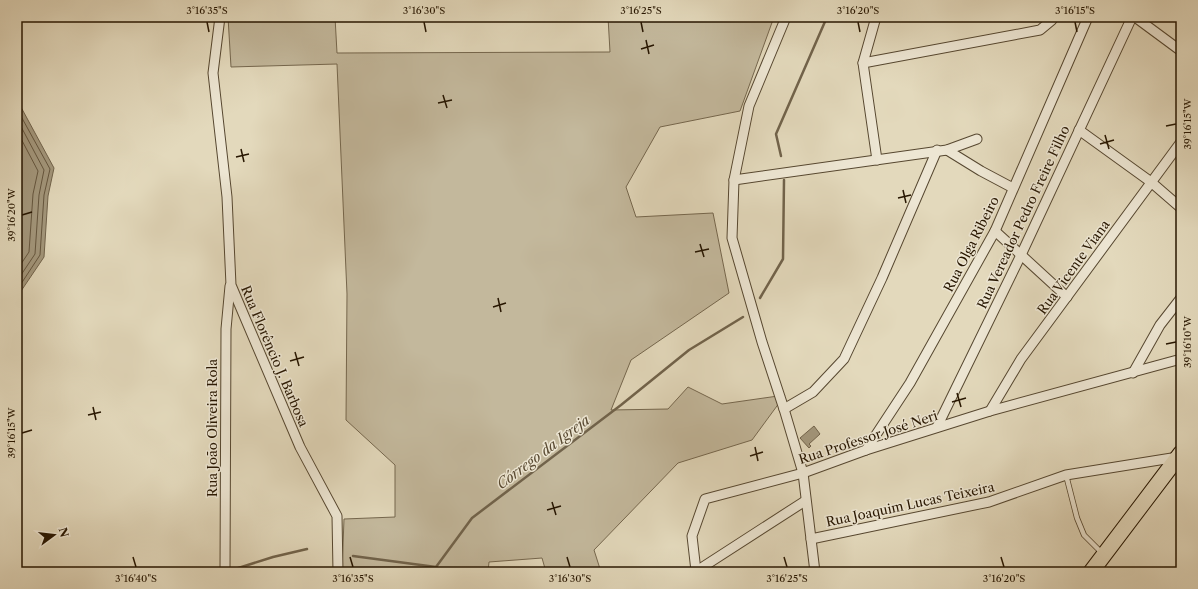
<svg xmlns="http://www.w3.org/2000/svg" width="1198" height="589" font-family="'Libre Caslon Text',serif">
<style>
.green{fill:#c3b89c;stroke:#75674e}
.water{fill:#a3977c;stroke:#71634b}
.lines{fill:none;stroke-linecap:round;stroke-linejoin:round}
.shore{stroke:#65563e;stroke-width:1}
.stream{stroke:#71634b;stroke-width:2.5}
.lane-casing{stroke:#564730;stroke-width:6}
.street-casing{stroke:#564730;stroke-width:11}
.primary-casing{stroke:#271601;stroke-width:17}
.lane{stroke:#ede6d3;stroke-width:4.5}
.street{stroke:#ede6d3;stroke-width:9}
.primary{stroke:#e3d9bc;stroke-width:15}
.ticks{fill:none;stroke:#271601;stroke-width:1.5}
.labels{text-anchor:middle;stroke-width:3;stroke-linejoin:round;paint-order:stroke}
.street-label{font-size:13px;fill:#271601;stroke:#ede6d3}
.water-label{font-size:14px;font-style:italic;fill:#594a32;stroke:#ede6d3}
.neatline{fill:none;stroke:#271601;stroke-width:1.5}
.ticks-label{font-size:10px;text-anchor:middle;fill:#271601}
</style>
<rect width="100%" height="100%" fill="#e3d9bc"/>
<filter id="stains"><feTurbulence type="fractalNoise" baseFrequency=".005" numOctaves="4"/><feColorMatrix values="0 0 0 0 .2 0 0 0 0 .09 0 0 0 0 .02 0 0 0 .5 -.17"/></filter>
<radialGradient id="worn" r=".72"><stop offset=".6" stop-color="#630" stop-opacity="0"/><stop offset="1" stop-color="#630" stop-opacity=".3"/></radialGradient>
<polygon class="green" points="228,17 335,17 337,53 610,52 608,17 774,17 740,111 660,127 626,187 636,217 713,213 729,293 631,360 611,410 668,409 688,387 722,404 785,395 752,440 678,463 594,550 601,572 546,572 542,558 489,562 488,572 342,572 344,519 395,517 395,465 346,420 347,294 337,64 231,67"/>
<g class="water">
<polygon points="17,102 22,109 54,168 48,196 44,257 17,297"/>
<polygon points="814,426 820,434 809,444 811,446 809,448 800,438"/>
</g>
<g class="lines">
<g class="shore">
<polyline points="17,109 50,169 44,195 40,255 17,290"/>
<polyline points="17,119 44,170 39,195 35,254 17,281"/>
<polyline points="17,131 38,171 33,194 29,252 17,270"/>
</g>
<g class="stream">
<polyline points="781,156 776,134 827,17"/>
<polyline points="760,298 783,259 784,180"/>
<polyline points="353,556 436,567 472,518 621,405 689,350 743,317"/>
<polyline points="229,571 273,557 307,549"/>
<polyline points="210,572 219,571"/>
</g>
<g class="lane-casing">
<polyline id="lane" points="1066,475 1077,518 1084,535 1102,553"/>
</g>
<g class="street-casing">
<g id="street">
<polyline points="220,17 213,73 227,197 231,285 300,447 337,516 338,572"/>
<polyline points="786,17 749,106 734,180 732,238 762,342 784,409 803,473 815,572"/>
<polyline points="876,17 863,63 877,160"/>
<polyline points="1135,17 1181,51"/>
<polyline points="863,63 1040,30 1052,20 1053,17"/>
<polyline points="1079,130 1151,182 1181,208"/>
<polyline points="947,150 981,171 1013,188"/>
<polyline points="734,180 947,150 977,139"/>
<polyline points="995,231 1067,297"/>
<polyline points="1133,373 1160,325 1181,298"/>
<polyline points="784,409 813,392 844,359 882,278 937,150"/>
<polyline points="990,411 1021,359 1181,142"/>
<polyline points="937,427 1021,255 1132,17"/>
<polyline points="866,450 910,383 995,231 1088,17"/>
<polyline points="811,539 989,502 1066,475 1178,457"/>
<polyline points="696,571 692,536 705,499 803,473 866,450 990,411 1181,359"/>
<polyline points="225,572 226,329 230,286"/>
<polyline points="695,572 805,501"/>
</g>
</g>
<g class="primary-casing">
<polyline id="primary" points="1091,572 1181,453"/>
</g>
<use href="#lane" class="lane"/>
<use href="#street" class="street"/>
<use href="#primary" class="primary"/>
</g>
<path class="ticks" d="M207,22L209,32M424,22L426,32M641,22L643,32M858,22L860,32M1075,22L1077,32M646,40L649,54M641,49L654,45M443,95L447,108M438,103L452,100M1166,126L1176,124M1105,135L1109,149M1100,144L1114,140M241,149L244,162M236,157L249,154M903,190L906,203M898,198L911,195M22,215L32,212M700,244L704,257M695,252L709,249M498,298L501,312M493,307L506,303M1166,344L1176,342M295,352L299,366M290,361L304,357M957,393L961,407M952,402L966,398M93,407L96,420M88,415L101,412M22,433L32,430M755,447L758,461M750,456L763,452M552,502L556,515M547,510L561,506M133,557L136,567M350,557L353,567M567,557L570,567M784,557L787,567M1001,557L1004,567"/>
<g class="labels">
<g class="street-label">
<text transform="translate(1023 217) rotate(-65)" y="5">Rua Vereador Pedro Freire Filho</text>
<text transform="translate(971 244) rotate(-63)" y="5">Rua Olga Ribeiro</text>
<text transform="translate(1073 267) rotate(-54)" y="5">Rua Vicente Viana</text>
<text transform="translate(275 356) rotate(67)" y="5">Rua Florêncio J. Barbosa</text>
<text transform="translate(212 428) rotate(-90)" y="5">Rua João Oliveira Rola</text>
<text transform="translate(868 437) rotate(-18)" y="5">Rua Professor José Neri</text>
<text transform="translate(910 504) rotate(-12)" y="5">Rua Joaquim Lucas Teixeira</text>
</g>
<g class="water-label">
<text transform="translate(543 452) rotate(-37)" y="5">Córrego da Igreja</text>
</g>
</g>
<rect width="1198" height="589" fill="none" stroke="#e3d9bc" stroke-width="44"/>
<g transform="translate(54 535) rotate(75)" stroke="#ede6d3" stroke-width="3" paint-order="stroke">
<path d="M0-3L7 15L0 10L-7 15Z" fill="#271601"/>
<text y="-6" font-size="11" font-weight="bold" text-anchor="middle" fill="#271601">N</text>
</g>
<rect x="22" y="22" width="1154" height="545" class="neatline"/>
<g class="ticks-label">
<text x="207" y="14">3°16'35"S</text>
<text x="424" y="14">3°16'30"S</text>
<text x="641" y="14">3°16'25"S</text>
<text x="858" y="14">3°16'20"S</text>
<text x="1075" y="14">3°16'15"S</text>
<text transform="translate(1187 124) rotate(-90)" y="4">39°16'15"W</text>
<text transform="translate(11 215) rotate(-90)" y="4">39°16'20"W</text>
<text transform="translate(1187 342) rotate(-90)" y="4">39°16'10"W</text>
<text transform="translate(11 433) rotate(-90)" y="4">39°16'15"W</text>
<text x="136" y="582">3°16'40"S</text>
<text x="353" y="582">3°16'35"S</text>
<text x="570" y="582">3°16'30"S</text>
<text x="787" y="582">3°16'25"S</text>
<text x="1004" y="582">3°16'20"S</text>
</g>
<rect width="100%" height="100%" filter="url(#stains)"/>
<rect width="100%" height="100%" fill="url(#worn)"/>
</svg>
